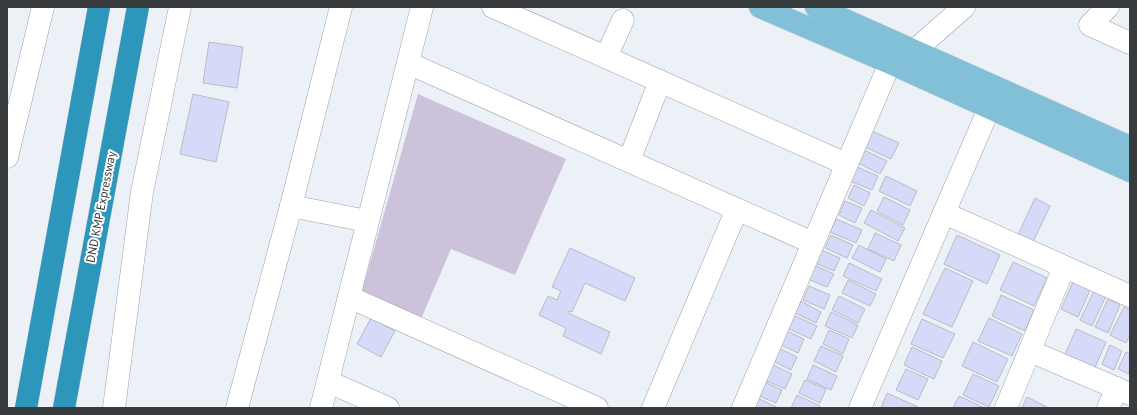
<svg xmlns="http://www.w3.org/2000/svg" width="1137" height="415" font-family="'PT Sans',sans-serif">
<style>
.green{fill:#ccc2db}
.building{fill:#d5daf9;stroke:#babcc3}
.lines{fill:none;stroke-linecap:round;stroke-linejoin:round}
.minor-casing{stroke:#9da2a8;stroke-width:23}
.major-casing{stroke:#cfd0d0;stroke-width:23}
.highway-casing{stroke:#cfd0d0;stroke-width:23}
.minor{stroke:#fff;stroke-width:22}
.major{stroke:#81c0d6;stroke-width:22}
.highway{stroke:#2d96bb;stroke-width:22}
.labels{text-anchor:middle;stroke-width:4;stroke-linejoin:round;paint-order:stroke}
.street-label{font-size:12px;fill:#383b3d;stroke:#fefefe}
</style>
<rect width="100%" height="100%" fill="#ecf1f8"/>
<polygon class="green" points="418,94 566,159 515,275 451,249 421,319 362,291"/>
<g class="building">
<polygon points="209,42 243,47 237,88 203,83"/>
<polygon points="193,94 229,102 216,162 180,154"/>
<polygon points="872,131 899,143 891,159 865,147"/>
<polygon points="864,150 887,161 880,174 858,163"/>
<polygon points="857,167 878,176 872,190 850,181"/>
<polygon points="886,176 917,191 910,206 879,191"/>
<polygon points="854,185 870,193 864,206 848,198"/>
<polygon points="884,197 910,210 903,225 877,211"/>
<polygon points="1035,198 1050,206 1033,242 1018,235"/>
<polygon points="845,201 862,208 855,223 839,215"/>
<polygon points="871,210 905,228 898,241 864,223"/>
<polygon points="836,219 862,230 856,243 830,232"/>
<polygon points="875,233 901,245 894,261 868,249"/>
<polygon points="831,235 853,245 847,258 825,248"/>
<polygon points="957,235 1000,255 987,284 944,264"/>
<polygon points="859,245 886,259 880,272 852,258"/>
<polygon points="570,248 635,278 625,301 585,283 572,312 569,311 568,313 610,332 601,354 563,336 566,328 539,315 548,296 557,300 561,291 552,287"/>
<polygon points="819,249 840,258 834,271 813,262"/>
<polygon points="1013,262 1047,278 1034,306 1000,290"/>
<polygon points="849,263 882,279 876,291 843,276"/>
<polygon points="814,265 834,274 827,287 808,279"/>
<polygon points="945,268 973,281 952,327 923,314"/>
<polygon points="848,280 876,294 870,306 842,293"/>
<polygon points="1073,282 1090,290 1078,317 1061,309"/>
<polygon points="809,286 830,295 824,309 803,300"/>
<polygon points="1094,291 1106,296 1092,326 1080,320"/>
<polygon points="1001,295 1034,310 1025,331 992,316"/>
<polygon points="839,296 865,309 858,323 832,310"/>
<polygon points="1108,299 1120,305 1108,333 1095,327"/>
<polygon points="801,301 821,312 816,323 795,313"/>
<polygon points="1124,307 1130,310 1130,335 1126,343 1110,335"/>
<polygon points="831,312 858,325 852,338 825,326"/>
<polygon points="793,315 817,326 811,339 787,328"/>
<polygon points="371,318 395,331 381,357 357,344"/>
<polygon points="989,318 1022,334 1012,356 978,341"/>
<polygon points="922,319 955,334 943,358 911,344"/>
<polygon points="1076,329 1106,342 1094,370 1064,357"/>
<polygon points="785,330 804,339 798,353 779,344"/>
<polygon points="829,330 849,339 843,354 823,344"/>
<polygon points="973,342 1008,359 997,382 962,366"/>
<polygon points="1110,345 1122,351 1114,370 1102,364"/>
<polygon points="775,346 797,357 791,370 769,359"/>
<polygon points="821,346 843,356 836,372 814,361"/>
<polygon points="912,347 942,361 934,379 904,365"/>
<polygon points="1126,352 1130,354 1129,374 1118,369"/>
<polygon points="767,362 792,374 785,389 760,378"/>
<polygon points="813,365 837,376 831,390 807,379"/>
<polygon points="906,369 928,379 918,400 896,390"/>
<polygon points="973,374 999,386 989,407 963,395"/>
<polygon points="758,379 782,390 776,403 752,393"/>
<polygon points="805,380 826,389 820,403 799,393"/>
<polygon points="887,393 918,407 918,408 881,408"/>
<polygon points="751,395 776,407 776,408 745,408"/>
<polygon points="797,395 820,406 819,408 791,408"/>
<polygon points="959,396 985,408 953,408"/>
<polygon points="1027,397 1047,407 1046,408 1022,408"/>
</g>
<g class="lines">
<g class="minor-casing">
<g id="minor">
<polyline points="493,7 846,164"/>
<polyline points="1108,7 1090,25 1130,43"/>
<polyline points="914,51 964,7"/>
<polyline points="606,57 623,20"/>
<polyline points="408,63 813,243"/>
<polyline points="7,157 43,7"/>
<polyline points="629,161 660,81"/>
<polyline points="291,206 367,221"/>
<polyline points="944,213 1130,296"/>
<polyline points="349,297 597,408"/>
<polyline points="1030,351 1130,394"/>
<polyline points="329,382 388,408"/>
<polyline points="114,408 142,192 180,7"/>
<polyline points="237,408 291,206 341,7"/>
<polyline points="321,408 422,7"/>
<polyline points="653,408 737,209"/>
<polyline points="743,408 890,63"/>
<polyline points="860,408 997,90"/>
<polyline points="1006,408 1064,267"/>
<polyline points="1108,408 1117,388"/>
</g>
</g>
<g class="major-casing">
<g id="major">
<polyline points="760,7 890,63 1130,171"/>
<polyline points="816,7 1130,147"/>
</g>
</g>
<g class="highway-casing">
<g id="highway">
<polyline points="26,408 99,7"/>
<polyline points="64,408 138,7"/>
</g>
</g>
<use href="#minor" class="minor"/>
<use href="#major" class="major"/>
<use href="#highway" class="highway"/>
</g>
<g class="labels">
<g class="street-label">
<text transform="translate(101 207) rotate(-79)" y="4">DND KMP Expressway</text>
</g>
</g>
<rect width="1137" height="415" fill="none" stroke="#383b3d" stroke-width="16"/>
</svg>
